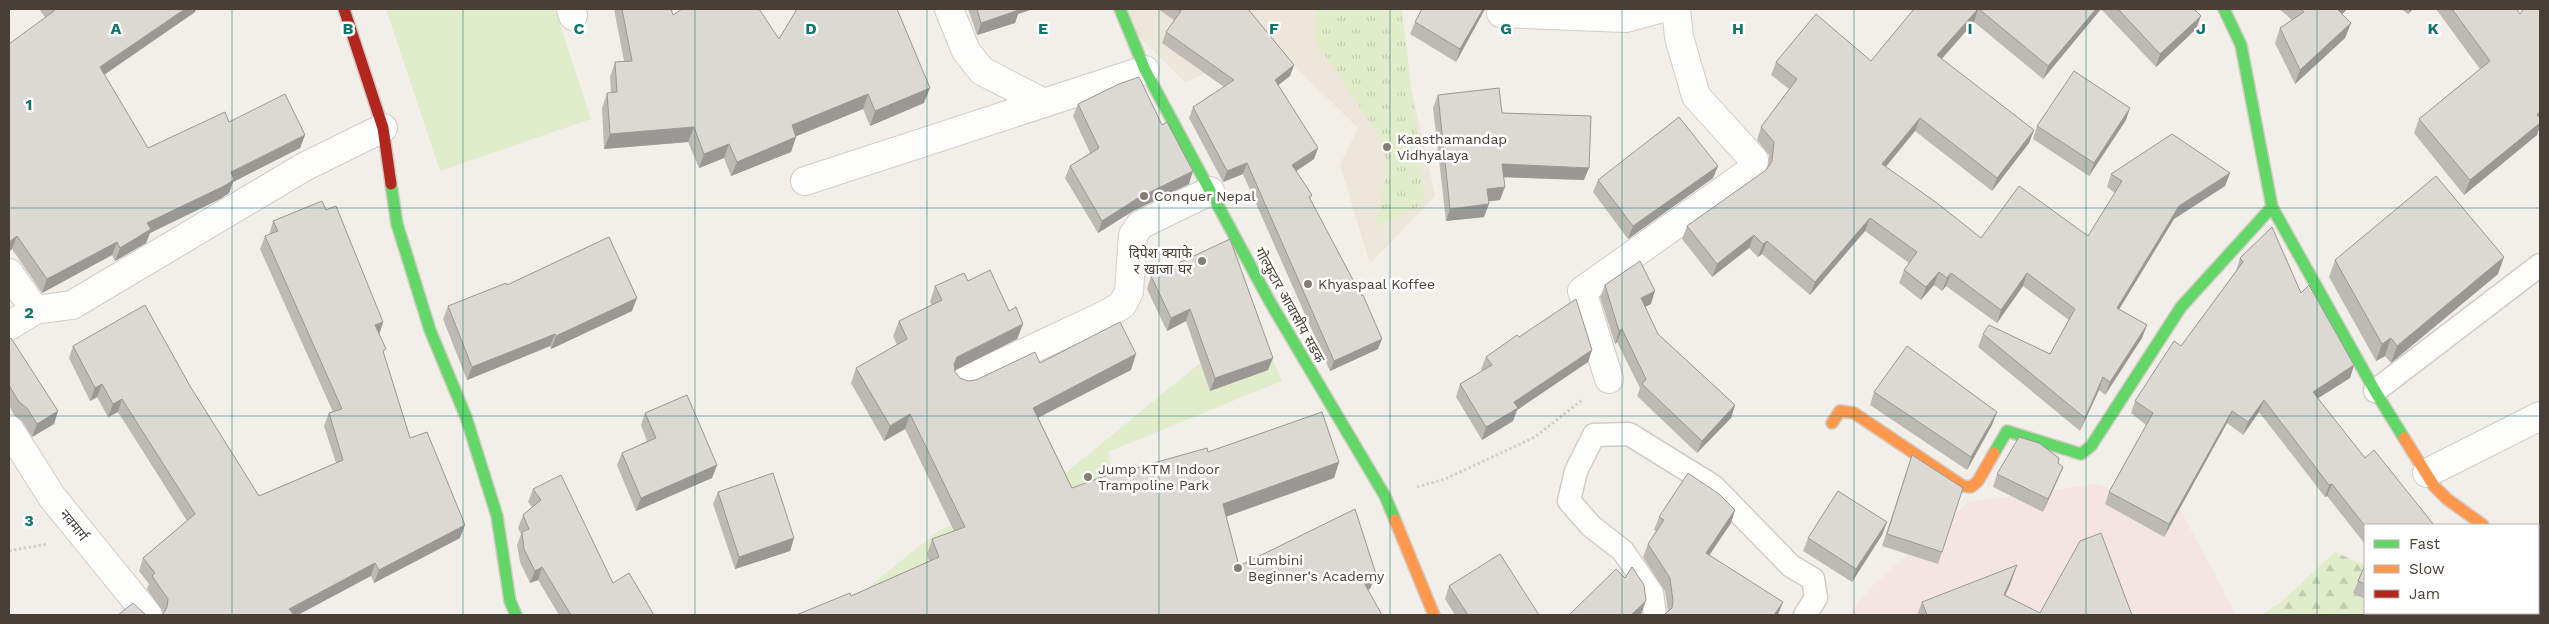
<svg xmlns="http://www.w3.org/2000/svg" width="2549" height="624" font-family="'Work Sans','Noto Sans Devanagari',sans-serif">
<style>
.education{fill:#ede6da}
.medical{fill:#f4e5e2}
.grass{fill:url(#grass-tufts)}
.forest{fill:url(#forest-firs)}
.park{fill:#e1edca}
.lines{fill:none;stroke-linecap:round;stroke-linejoin:round}
.lane-casing{stroke:#d0cdc8;stroke-width:25}
.street-casing{stroke:#d0cdc8;stroke-width:30}
.fast-casing{stroke:#d2ccc2;stroke-width:14}
.slow-casing{stroke:#d2ccc2;stroke-width:14}
.jam-casing{stroke:#d2ccc2;stroke-width:14}
.path{stroke:#d2cfca;stroke-width:3;stroke-dasharray:2.5 2.5;stroke-linecap:butt}
.lane{stroke:#fdfdfc;stroke-width:22}
.street{stroke:#fdfdfc;stroke-width:28}
.fast{stroke:#63d668;stroke-width:11}
.slow{stroke:#ff974d;stroke-width:11}
.jam{stroke:#b3261e;stroke-width:11}
.wall{fill:#bdbab5}
.shaded-wall{fill:#9a9794}
.building{fill:#dcd8d3;stroke:#9a9794}
.grid{fill:none;stroke:#0f766e;stroke-width:1;stroke-opacity:0.55}
.poi-dot{fill:#847d75;stroke:#fff;stroke-width:2}
.labels{text-anchor:middle;stroke-width:5;stroke-linejoin:round;paint-order:stroke}
.poi-label{font-size:14px;fill:#484036;stroke:#fff;text-anchor:start}
.street-label{font-size:14px;fill:#484036;stroke:#fff}
.grid-label{font-size:16px;text-anchor:middle;font-weight:bold;fill:#0f766e;stroke:#fff;stroke-width:5;stroke-linejoin:round;paint-order:stroke}
</style>
<defs>
<pattern id="grass-tufts" width="24" height="20" patternUnits="userSpaceOnUse" patternTransform="scale(1.25)"><rect width="24" height="20" fill="#e1edca"/><path d="M3 7l-1-3M5 7V3M7 7l1-3M15 17l-1-3M17 17v-4M19 17l1-3" fill="none" stroke="#c3ccae"/></pattern>
<pattern id="forest-firs" width="22" height="20" patternUnits="userSpaceOnUse" patternTransform="scale(1.25)"><rect width="22" height="20" fill="#e1edca"/><path d="M5 1l3.5 6h-7zM16 11l3.5 6h-7z" fill="#c3ccae"/></pattern>
</defs>
<rect width="100%" height="100%" fill="#f2efeb"/>
<polygon class="education" points="1114,9 1394,9 1435,196 1370,264 1340,165 1358,128 1268,40 1186,83 1115,13"/>
<polygon class="medical" points="2094,484 2180,509 2236,615 1848,615 1871,587 1969,502"/>
<polygon class="grass" points="1317,9 1402,9 1425,203 1375,228 1388,167 1378,134 1315,41"/>
<polygon class="forest" points="2335,552 2365,565 2365,613 2480,613 2486,615 2262,615 2282,601"/>
<g class="park">
<polygon points="386,9 555,9 591,119 440,171"/>
<polygon points="1255,318 1282,381 1108,452 1161,615 860,594 939,530 1029,503"/>
</g>
<g class="lines">
<g class="lane-casing">
<g id="lane">
<polyline points="2375,391 2540,265"/>
<polyline points="1655,615 1652,593 1623,551 1591,526 1569,501 1576,471 1594,435 1629,434 1713,486 1791,566 1813,579 1816,598 1805,615"/>
</g>
</g>
<g class="street-casing">
<g id="street">
<polyline points="571,9 573,16"/>
<polyline points="949,9 966,51 982,71 1044,103"/>
<polyline points="1501,13 1626,18 1659,9"/>
<polyline points="805,181 1145,70"/>
<polyline points="9,273 35,310 72,305 304,167 383,128"/>
<polyline points="9,326 35,310"/>
<polyline points="1609,379 1582,291 1752,170 1754,160 1696,96 1679,37 1676,9"/>
<polyline points="964,381 1107,314 1122,305 1129,292 1133,235 1140,225 1210,191"/>
<polyline points="9,429 52,497 148,615"/>
<polyline points="2427,473 2540,416"/>
</g>
</g>
<g class="fast-casing">
<g id="fast">
<polyline points="1120,9 1145,70 1270,302 1385,496 1395,520"/>
<polyline points="2224,9 2241,45 2272,207 2375,391 2404,438"/>
<polyline points="391,184 397,224 430,330 466,417 497,516 510,601 516,615"/>
<polyline points="1994,453 2007,431 2081,454 2091,446 2181,307 2272,207"/>
</g>
</g>
<g class="slow-casing">
<g id="slow">
<polyline points="1832,423 1840,411 1854,413 1963,486 1971,487 1978,481 1994,453"/>
<polyline points="2404,438 2434,486 2447,499 2483,525"/>
<polyline points="1395,520 1434,615"/>
<polyline points="2538,565 2540,567"/>
</g>
</g>
<g class="jam-casing">
<polyline id="jam" points="344,9 383,128 391,184"/>
</g>
<g class="path">
<polyline points="1417,487 1445,479 1535,437 1582,400"/>
<polyline points="9,551 47,544"/>
</g>
<use href="#lane" class="lane"/>
<use href="#street" class="street"/>
<use href="#fast" class="fast"/>
<use href="#slow" class="slow"/>
<use href="#jam" class="jam"/>
</g>
<g class="wall">
<polygon points="39,9 196,9 195,12 104,75 148,148 229,122 305,135 300,148 233,182 229,193 220,199 150,233 146,243 115,261 112,255 42,293 12,249 45,17"/>
<polygon points="614,9 671,9 673,15 779,39 924,103 870,126 863,109 796,136 796,137 791,152 731,176 724,158 699,168 688,142 604,149 602,108 607,93 611,93 610,77 615,62 624,61"/>
<polygon points="968,9 1033,9 1018,14 1015,23 977,35"/>
<polygon points="1158,9 1248,9 1294,65 1290,76 1278,85 1318,148 1314,159 1296,171 1312,195 1310,199 1378,349 1330,371 1243,174 1223,182 1189,118 1193,107 1224,87 1162,43 1166,32 1174,20"/>
<polygon points="1485,9 1456,62 1410,34 1415,22"/>
<polygon points="1914,9 2194,9 2196,29 2156,67 2101,9 2043,79 1974,22 1941,59 2034,130 2029,143 1992,191 1915,131 1886,167 1981,238 2088,236 2115,193 2107,187 2111,174 2230,173 2225,186 2174,219 2119,309 2147,325 2142,338 2105,395 2099,390 2080,431 1978,347 1983,334 2050,354 2069,320 2023,286 1997,323 1946,286 1942,291 1934,285 1921,300 1899,283 1904,270 1909,263 1865,231 1810,295 1762,254 1758,257 1749,248 1712,277 1682,239 1687,226 1766,170 1768,167 1769,155 1757,140 1761,127 1789,89 1771,75 1776,62 1871,61"/>
<polygon points="2279,9 2347,9 2342,14 2351,23 2345,38 2295,84 2275,43 2280,28 2292,20"/>
<polygon points="2401,9 2413,9 2408,14"/>
<polygon points="2436,9 2516,9 2520,14 2540,9 2540,126 2537,135 2464,195 2414,133 2419,119 2480,69"/>
<polygon points="1438,95 1502,113 1584,180 1503,177 1500,200 1488,201 1484,217 1446,221 1433,108"/>
<polygon points="1078,104 1189,184 1133,211 1098,233 1065,178 1070,166 1090,153 1073,116"/>
<polygon points="2126,120 2089,176 2033,139 2037,126"/>
<polygon points="1718,166 1713,178 1628,239 1593,192 1598,180"/>
<polygon points="326,210 383,322 379,334 384,355 410,438 460,538 374,583 371,576 163,614 163,612 147,589 149,584 139,571 143,558 187,521 118,412 108,417 97,397 90,401 69,358 73,346 190,386 259,496 336,463 324,426 329,413 333,412 260,249 265,236 269,235 273,221"/>
<polygon points="2240,258 2301,293 2354,365 2350,378 2318,398 2365,525 2365,544 2327,496 2325,497 2259,412 2243,435 2227,423 2164,537 2105,504 2109,492 2146,425 2131,413 2135,401 2181,346 2236,271"/>
<polygon points="2335,260 2498,274 2391,363 2385,356 2376,361 2329,277"/>
<polygon points="1151,276 1268,370 1210,391 1186,321 1167,331 1147,289"/>
<polygon points="968,281 1009,311 1023,324 1017,339 955,370 955,372 960,378 968,381 976,380 1040,363 1131,370 1038,417 1072,488 1122,472 1208,452 1339,462 1334,478 1226,516 1239,566 1376,574 1370,589 851,596 929,561 927,554 932,539 954,531 905,429 884,441 851,383 856,368 897,345 893,336 899,321 932,305 930,302 935,286"/>
<polygon points="507,285 632,311 551,349 550,346 467,380 443,319 448,306"/>
<polygon points="1605,285 1651,304 1645,307 1658,334 1735,405 1731,418 1697,453 1637,396 1640,388 1617,342 1615,344 1600,297"/>
<polygon points="1519,337 1592,350 1588,362 1517,410 1513,421 1482,440 1456,397 1460,384 1482,371 1481,369 1486,357"/>
<polygon points="9,340 58,411 54,424 32,437 22,421 14,415 9,405"/>
<polygon points="1874,392 1992,425 1967,470 1870,405"/>
<polygon points="645,413 717,465 712,478 636,511 617,465 622,453 647,441 641,425"/>
<polygon points="1912,455 1942,552 1938,564 1882,546"/>
<polygon points="2058,463 2063,467 2058,479 2043,512 1993,487 1997,474"/>
<polygon points="533,489 613,583 654,615 559,615 538,580 530,583 520,562 517,545 521,534 518,528 523,515 532,507 528,502"/>
<polygon points="718,492 794,538 790,551 735,569 713,504"/>
<polygon points="1735,510 1731,523 1709,555 1778,615 1665,615 1668,611 1665,591 1643,557 1648,544 1656,531 1654,530 1659,517"/>
<polygon points="1887,522 1882,535 1852,582 1803,551 1808,538"/>
<polygon points="2365,565 2365,599 2353,593 2358,581"/>
<polygon points="2010,585 2005,595 2040,613 2132,615 1917,615 1922,602"/>
<polygon points="1449,586 1539,615 1455,615 1445,599"/>
</g>
<g class="shaded-wall">
<polygon points="185,9 196,9 195,12 95,81 100,67"/>
<polygon points="1015,9 1033,9 1018,14 1015,23 977,35 981,23"/>
<polygon points="1483,9 1485,9 1456,62 1460,49"/>
<polygon points="1978,9 1974,22 1933,69 1937,55"/>
<polygon points="2096,9 2101,9 2043,79 2048,66"/>
<polygon points="2340,9 2347,9 2333,25 2338,10"/>
<polygon points="2410,9 2413,9 2408,14"/>
<polygon points="2201,16 2196,29 2156,67 2160,54"/>
<polygon points="2351,23 2345,38 2295,84 2300,70"/>
<polygon points="1294,65 1290,76 1271,91 1275,80"/>
<polygon points="930,88 924,103 870,126 875,111"/>
<polygon points="868,94 863,109 787,140 792,125"/>
<polygon points="2130,108 2126,120 2089,176 2094,163"/>
<polygon points="2540,111 2540,118 2537,115"/>
<polygon points="1920,118 1915,131 1877,177 1882,164"/>
<polygon points="2540,123 2540,126 2537,135 2464,195 2470,180"/>
<polygon points="694,127 688,142 604,149 610,134"/>
<polygon points="2034,130 2029,143 1992,191 1997,178"/>
<polygon points="305,135 300,148 233,182 229,193 220,199 150,233 146,243 115,261 120,248 147,223 231,172"/>
<polygon points="796,137 791,152 731,176 737,162"/>
<polygon points="729,144 724,158 699,168 704,154"/>
<polygon points="1318,148 1314,159 1289,176 1292,165"/>
<polygon points="1247,163 1243,174 1223,182 1227,171"/>
<polygon points="1502,164 1589,168 1584,180 1497,177"/>
<polygon points="1718,166 1713,178 1628,239 1633,226"/>
<polygon points="1193,171 1189,184 1133,211 1098,233 1102,221 1138,198"/>
<polygon points="2230,173 2225,186 2174,219 2112,321 2117,308 2179,206"/>
<polygon points="1505,187 1500,200 1482,202 1487,189"/>
<polygon points="1489,204 1484,217 1446,221 1450,209"/>
<polygon points="1870,218 1865,231 1810,295 1815,282"/>
<polygon points="1754,235 1749,248 1712,277 1717,264"/>
<polygon points="17,236 12,249 9,252 9,242"/>
<polygon points="1767,241 1762,254 1758,257 1763,244"/>
<polygon points="117,242 112,255 42,293 47,279"/>
<polygon points="2504,257 2498,274 2391,363 2397,346"/>
<polygon points="1939,272 1934,285 1921,300 1926,287"/>
<polygon points="1951,273 1946,286 1942,291 1947,278"/>
<polygon points="2027,273 2023,286 1997,323 2001,310"/>
<polygon points="1655,291 1651,304 1636,311 1641,298"/>
<polygon points="637,298 632,311 551,349 556,336"/>
<polygon points="1190,309 1186,321 1167,331 1171,318"/>
<polygon points="383,322 379,335 375,325"/>
<polygon points="1023,324 1017,339 952,372 957,357"/>
<polygon points="2147,325 2142,338 2105,395 2110,382"/>
<polygon points="1622,329 1617,342 1615,344 1619,331"/>
<polygon points="555,334 550,346 467,380 472,367"/>
<polygon points="2391,338 2385,356 2376,361 2382,344"/>
<polygon points="1382,339 1378,349 1330,371 1334,361"/>
<polygon points="1592,350 1588,362 1517,410 1513,421 1482,440 1486,427 1514,402"/>
<polygon points="1136,354 1131,370 1028,423 1033,408"/>
<polygon points="1273,358 1268,370 1210,391 1215,378"/>
<polygon points="2354,365 2350,378 2309,404 2313,392"/>
<polygon points="2103,377 2099,390 2080,431 2085,418"/>
<polygon points="102,384 97,397 90,401 95,388"/>
<polygon points="122,399 118,412 108,417 113,404"/>
<polygon points="2264,400 2259,412 2243,435 2248,422"/>
<polygon points="1735,405 1731,418 1697,453 1702,441"/>
<polygon points="58,411 54,424 32,437 37,424"/>
<polygon points="2232,411 2227,423 2164,537 2169,524"/>
<polygon points="1997,412 1992,425 1967,470 1971,457"/>
<polygon points="910,414 905,429 884,441 890,426"/>
<polygon points="1339,462 1334,478 1217,520 1223,504"/>
<polygon points="717,465 712,478 636,511 641,498"/>
<polygon points="2063,467 2058,479 2043,512 2048,499"/>
<polygon points="2332,484 2327,496 2325,497 2329,485"/>
<polygon points="1735,510 1731,523 1702,566 1706,553"/>
<polygon points="1887,522 1882,535 1852,582 1856,569"/>
<polygon points="465,525 460,538 374,583 379,570"/>
<polygon points="794,538 790,551 735,569 739,557"/>
<polygon points="375,563 371,576 298,615 287,615 289,609"/>
<polygon points="2017,565 2010,585 1996,615 2004,595"/>
<polygon points="542,567 538,580 530,583 535,571"/>
<polygon points="1376,574 1370,589 1357,594 1362,579"/>
<polygon points="1646,601 1641,614 1640,615 1631,615"/>
<polygon points="1783,602 1778,615 1774,615"/>
</g>
<g class="building">
<polygon points="53,9 185,9 100,67 148,148 225,112 229,122 285,94 305,135 231,172 234,180 224,186 147,223 151,229 120,248 117,242 47,279 17,236 9,242 9,44 54,11"/>
<polygon points="622,9 671,9 673,15 682,9 759,9 779,39 797,9 897,9 930,88 875,111 868,94 792,125 796,137 737,162 729,144 704,154 694,127 610,134 607,93 617,92 615,62 632,61"/>
<polygon points="977,9 1019,9 1019,10 981,23"/>
<polygon points="1177,9 1248,9 1294,65 1275,80 1318,148 1292,165 1312,195 1309,197 1361,295 1363,295 1382,339 1334,361 1247,163 1227,171 1193,107 1234,80 1166,32 1181,11"/>
<polygon points="1422,9 1483,9 1460,49 1415,22"/>
<polygon points="1914,9 1978,9 1937,55 2034,130 1997,178 1920,118 1882,164 1937,203 1981,238 2019,186 2088,236 2122,181 2111,174 2172,134 2230,173 2179,206 2117,308 2147,325 2110,382 2103,377 2085,418 1983,334 1989,325 2050,354 2075,309 2027,273 2001,310 1951,273 1947,278 1939,272 1926,287 1904,270 1917,252 1870,218 1815,282 1767,241 1763,244 1754,235 1717,264 1687,226 1766,170 1772,161 1774,142 1761,127 1797,79 1776,62 1816,14 1871,61"/>
<polygon points="1979,9 2096,9 2048,66"/>
<polygon points="2118,9 2194,9 2201,16 2160,54"/>
<polygon points="2301,9 2340,9 2338,10 2351,23 2300,70 2280,28 2304,12"/>
<polygon points="2452,9 2516,9 2520,14 2524,9 2540,9 2540,111 2537,115 2540,118 2540,123 2470,180 2419,119 2490,61"/>
<polygon points="2074,71 2130,108 2094,163 2037,126"/>
<polygon points="1139,77 1162,125 1167,122 1193,171 1138,198 1102,221 1070,166 1099,148 1078,104 1119,84"/>
<polygon points="1499,88 1502,113 1591,116 1589,168 1502,164 1505,187 1487,189 1489,204 1450,209 1438,95"/>
<polygon points="1679,117 1718,166 1633,226 1598,180"/>
<polygon points="2436,176 2504,257 2397,346 2391,338 2382,344 2335,260"/>
<polygon points="322,201 326,210 336,206 383,322 375,325 386,349 383,351 410,438 427,432 465,525 379,570 375,563 289,609 294,615 160,615 163,614 167,607 168,599 152,576 155,573 143,558 195,514 122,399 113,404 102,384 95,388 73,346 145,305 190,386 259,496 343,460 329,413 342,409 265,236 278,231 273,221"/>
<polygon points="2272,227 2301,293 2309,285 2354,365 2313,392 2365,458 2374,450 2434,525 2365,526 2332,484 2329,485 2264,400 2248,422 2232,411 2169,524 2109,492 2153,413 2135,401 2174,341 2181,346 2243,262 2240,258"/>
<polygon points="609,237 637,298 556,336 555,334 472,367 448,306 506,283 507,285"/>
<polygon points="1230,239 1273,358 1215,378 1190,309 1171,318 1151,276"/>
<polygon points="1640,261 1655,291 1641,298 1658,334 1735,405 1702,441 1642,384 1646,379 1622,329 1619,331 1605,285"/>
<polygon points="990,270 1009,311 1016,307 1023,324 957,357 954,364 955,372 960,378 968,381 976,380 1035,352 1040,363 1120,322 1136,354 1033,408 1072,488 1121,470 1122,472 1207,448 1208,452 1322,412 1339,462 1223,504 1239,566 1355,509 1376,574 1362,579 1382,615 796,615 850,593 851,596 939,557 932,539 965,527 910,414 890,426 856,368 907,339 899,321 942,300 935,286 964,273 968,281"/>
<polygon points="1576,299 1592,350 1514,402 1518,408 1486,427 1460,384 1492,365 1486,357 1517,335 1519,337"/>
<polygon points="11,338 58,411 37,424 27,408 19,402 9,385 9,340"/>
<polygon points="1907,346 1997,412 1971,457 1874,392"/>
<polygon points="687,395 717,465 641,498 622,453 656,438 645,413"/>
<polygon points="2019,437 2039,443 2059,458 2058,463 2063,467 2048,499 1997,474"/>
<polygon points="1912,455 1963,488 1942,552 1887,534"/>
<polygon points="773,473 794,538 739,557 718,492"/>
<polygon points="1688,473 1719,494 1735,510 1706,553 1783,602 1774,615 1668,615 1665,614 1672,608 1673,601 1670,578 1648,544 1664,520 1659,517"/>
<polygon points="561,475 613,583 629,573 654,615 571,615 542,567 535,571 524,549 522,532 529,529 523,515 541,500 533,489"/>
<polygon points="1838,491 1887,522 1856,569 1808,538"/>
<polygon points="2101,533 2132,615 1926,615 1927,615 1922,602 2017,565 2004,595 2040,613 2080,541"/>
<polygon points="1500,554 1539,615 1468,615 1449,586"/>
<polygon points="2365,565 2365,584 2358,581"/>
<polygon points="1632,567 1644,585 1646,601 1631,615 1569,615 1616,569 1625,578"/>
<polygon points="2538,596 2540,598 2540,615 2517,615 2519,613 2538,613"/>
<polygon points="133,603 146,615 118,615"/>
</g>
<path class="grid" d="M232,9V615M463,9V615M695,9V615M927,9V615M1159,9V615M1390,9V615M1622,9V615M1854,9V615M2086,9V615M2317,9V615M9,208H2540M9,416H2540"/>
<g class="poi-dot">
<circle cx="1387" cy="147" r="5"/>
<circle cx="1144" cy="196" r="5"/>
<circle cx="1202" cy="261" r="5"/>
<circle cx="1308" cy="284" r="5"/>
<circle cx="1088" cy="477" r="5"/>
<circle cx="1238" cy="568" r="5"/>
</g>
<g class="labels">
<g class="poi-label">
<text x="1397" y="144">Kaasthamandap<tspan x="1397" dy="16">Vidhyalaya</tspan></text>
<text x="1154" y="201">Conquer Nepal</text>
<text x="1192" y="258" text-anchor="end">दिपेश क्याफे<tspan x="1192" dy="16">र खाजा घर</tspan></text>
<text x="1318" y="289">Khyaspaal Koffee</text>
<text x="1098" y="474">Jump KTM Indoor<tspan x="1098" dy="16">Trampoline Park</tspan></text>
<text x="1248" y="565">Lumbini<tspan x="1248" dy="16">Beginner's Academy</tspan></text>
</g>
<g class="street-label">
<text transform="translate(1290 305) rotate(61)" y="5">गोल्फुटार आवासीय सडक</text>
<text transform="translate(74 525) rotate(51)" y="5">नवमार्ग</text>
</g>
</g>
<g class="grid-label">
<text x="116" y="34">A</text>
<text x="348" y="34">B</text>
<text x="579" y="34">C</text>
<text x="811" y="34">D</text>
<text x="1043" y="34">E</text>
<text x="1274" y="34">F</text>
<text x="1506" y="34">G</text>
<text x="1738" y="34">H</text>
<text x="1970" y="34">I</text>
<text x="2201" y="34">J</text>
<text x="2433" y="34">K</text>
<text x="29" y="110">1</text>
<text x="29" y="318">2</text>
<text x="29" y="526">3</text>
</g>
<rect width="2549" height="624" fill="none" stroke="#484036" stroke-width="20"/>
<rect x="2364" y="524" width="175" height="90" fill="#ffffff" stroke="#b6b3af"/>
<rect x="2374" y="540" width="25" height="8" fill="#63d668" stroke="#b6b3af"/>
<text x="2409" y="549" font-size="15" fill="#484036">Fast</text>
<rect x="2374" y="565" width="25" height="8" fill="#ff974d" stroke="#b6b3af"/>
<text x="2409" y="574" font-size="15" fill="#484036">Slow</text>
<rect x="2374" y="590" width="25" height="8" fill="#b3261e" stroke="#b6b3af"/>
<text x="2409" y="599" font-size="15" fill="#484036">Jam</text>
</svg>
